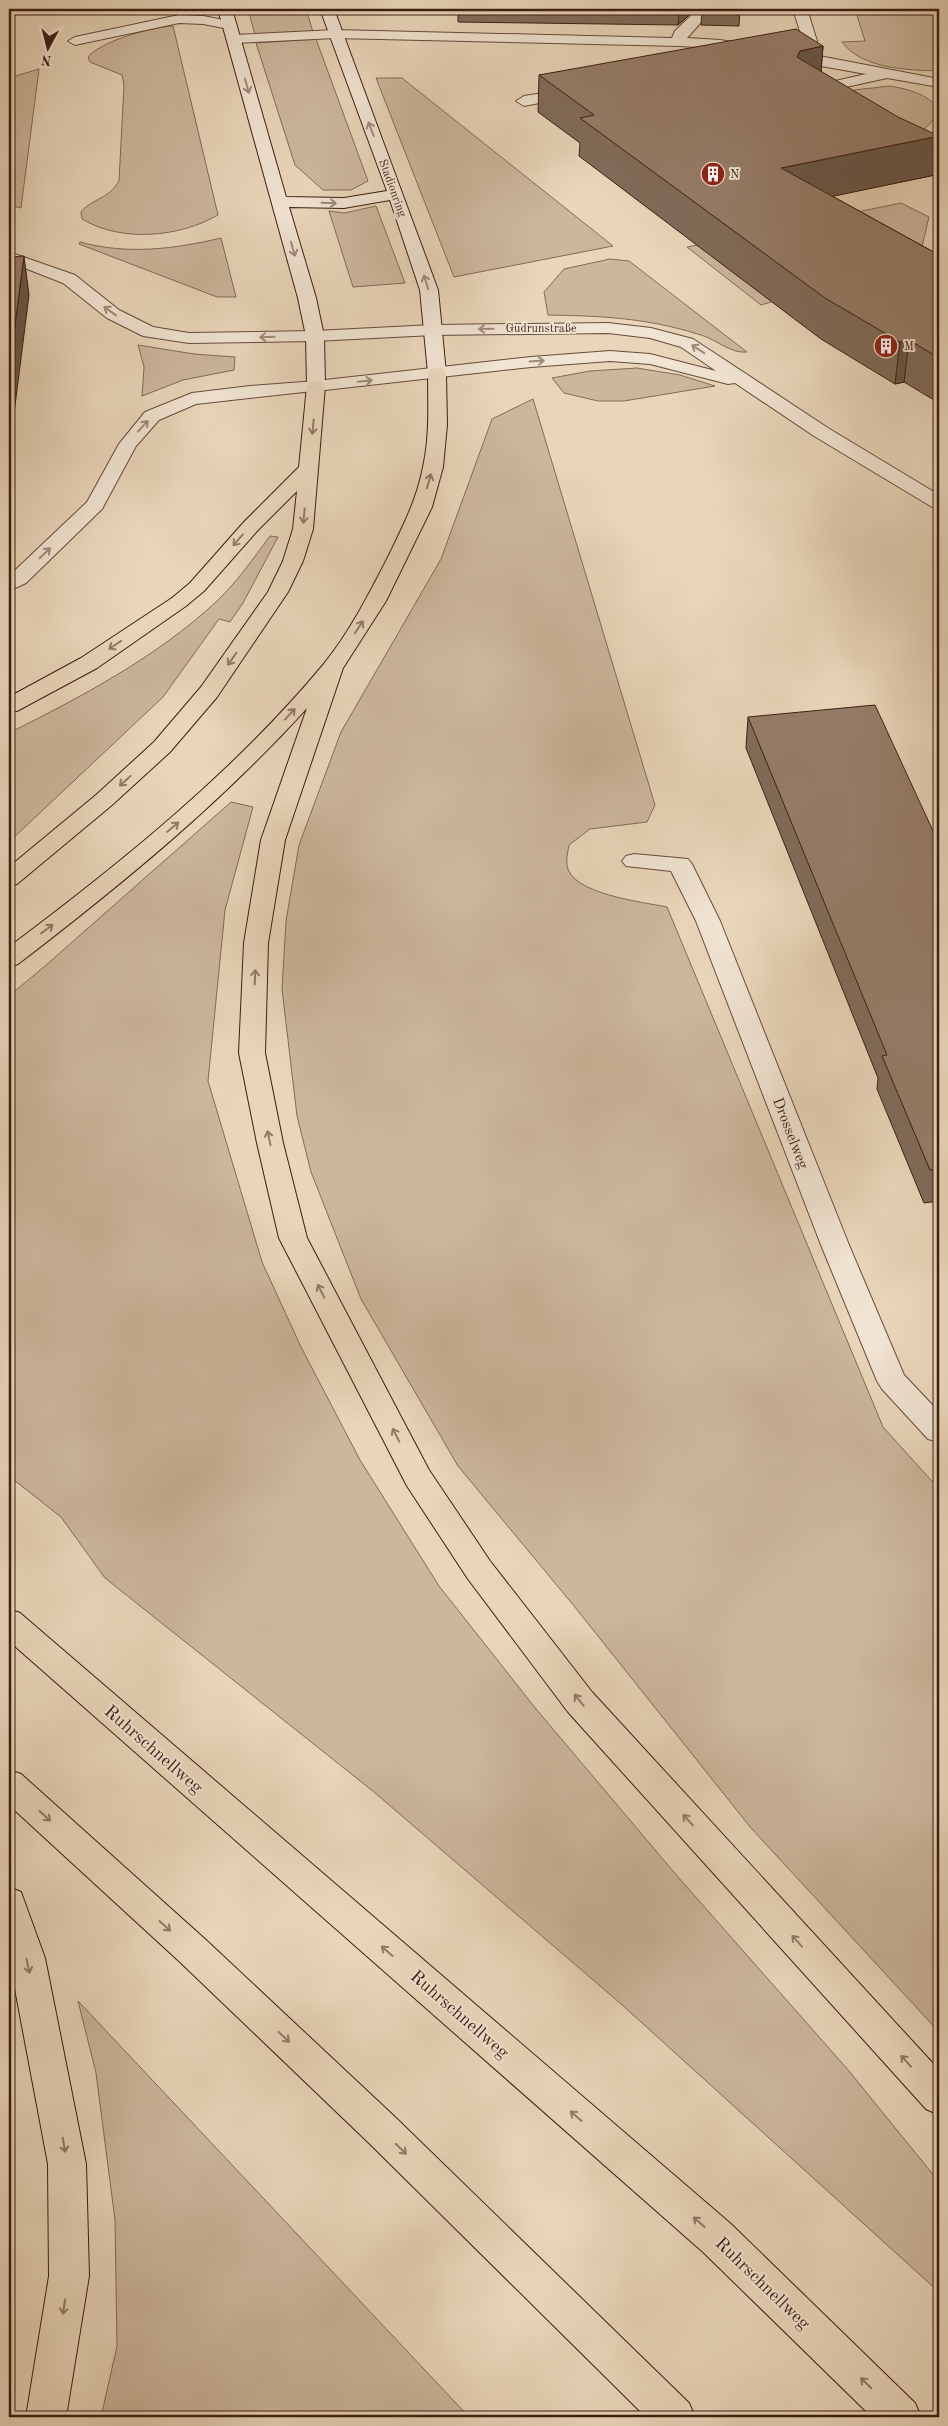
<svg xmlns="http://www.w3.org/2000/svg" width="948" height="2426" font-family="'Old Standard TT',serif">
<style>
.green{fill:#ccb79d;stroke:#846a57}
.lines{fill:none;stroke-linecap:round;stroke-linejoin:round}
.lane-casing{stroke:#674b3b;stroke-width:2}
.street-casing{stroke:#674b3b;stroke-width:2}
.secondary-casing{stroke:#3c1d11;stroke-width:2}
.highway-casing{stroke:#3c1d11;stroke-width:2}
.lane{fill:#f1e4d2;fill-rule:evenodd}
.street{fill:#f1e4d2;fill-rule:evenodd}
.secondary{fill:#f1e4d2;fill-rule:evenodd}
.highway{fill:#e9d6ba;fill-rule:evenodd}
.wall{fill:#816c5a;stroke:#3c1d11}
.shaded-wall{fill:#69584a;stroke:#3c1d11}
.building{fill:#967d69;stroke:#3c1d11}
.oneway{stroke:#a08a7b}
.oneway2{stroke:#927a66}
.labels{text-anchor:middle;stroke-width:4;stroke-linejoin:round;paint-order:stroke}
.far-poi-label{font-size:12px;fill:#3c1d11;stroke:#f1e4d2;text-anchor:start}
.far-street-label{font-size:12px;fill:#3c1d11;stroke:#f1e4d2}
.street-label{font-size:15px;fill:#3c1d11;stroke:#f1e4d2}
.near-street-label{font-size:18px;fill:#3c1d11;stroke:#f1e4d2}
</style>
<rect width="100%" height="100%" fill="#e9d6ba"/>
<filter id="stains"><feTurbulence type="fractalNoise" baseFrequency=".004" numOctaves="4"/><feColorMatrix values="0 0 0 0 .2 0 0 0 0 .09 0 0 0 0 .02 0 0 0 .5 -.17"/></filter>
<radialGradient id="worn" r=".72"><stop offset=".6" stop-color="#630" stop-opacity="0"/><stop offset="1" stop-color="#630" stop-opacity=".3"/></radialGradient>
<g class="green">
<polygon points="248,9 306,9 313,32 255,35"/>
<path d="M855,9H939V71C907,70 862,69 842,42L865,41Z"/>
<path d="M173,26L218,215C180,237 122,243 82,219L81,212C94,197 108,200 119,181L124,85L122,75L90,62L88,57C101,41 152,27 173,26Z"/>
<polygon points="316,39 368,181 351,190 323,190 295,165 256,43"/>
<polygon points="39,69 21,208 9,205 9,78"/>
<polygon points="376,78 402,78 613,246 454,277"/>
<path d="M890,86C907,89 934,95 939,113L924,130L842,96L854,90Z"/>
<polygon points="901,203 929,217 919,259 761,305 687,247"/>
<polygon points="376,206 405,283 353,287 329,211 344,213"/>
<path d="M221,238L236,297H217L79,244L80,242C127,255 175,249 221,238Z"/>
<path d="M610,259L629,261L747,352C731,354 717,340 701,335C647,318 604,316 548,315L544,292L564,269Z"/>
<polygon points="138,345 194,354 235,357 234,370 183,380 142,396 144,367"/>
<polygon points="637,368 680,375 715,386 624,401 598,401 564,393 552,378 590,371"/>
<path d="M533,399L655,805L647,822L590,829L569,845C568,851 566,859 567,865C570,894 643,902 667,907L883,1427L939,1489V2032L751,1828L574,1606L458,1466L361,1299L311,1172L297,1116L282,989L286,921L299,845L341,732L441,559L492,419Z"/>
<path d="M270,536L278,537L243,603L230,622L219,619L163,697L9,842V733C81,697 157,657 217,601C237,582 253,559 270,536Z"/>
<polygon points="231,802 253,807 225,910 208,1081 262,1262 301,1347 360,1460 439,1586 536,1709 678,1877 849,2071 939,2182 939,2292 620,2003 374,1792 105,1578 61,1517 9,1476 9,996 45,966"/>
<polygon points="78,2001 469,2417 101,2417 117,2346 115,2220 96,2073"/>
</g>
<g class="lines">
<g class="lane-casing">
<g id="lane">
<polygon points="698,9 713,9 687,38 720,40 796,52 803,41 793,9 807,9 817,41 809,54 939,79 939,87 887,78 805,96 800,95 798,92 800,89 866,74 720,48 679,46 335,38 234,43 227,39 234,35 335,30 672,38 675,31"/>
<polygon points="179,15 203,16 234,22 236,25 229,29 203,24 179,23 75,45 68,41 75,37"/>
<polygon points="575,88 582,92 580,95 524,106 516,101 524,96"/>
<polygon points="9,252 75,275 119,310 153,327 189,333 315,331 321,332 324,336 321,340 315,341 189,343 143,336 107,318 63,283 9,262"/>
<polygon points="316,381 322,382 325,386 322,390 196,404 159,420 136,446 102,509 26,583 9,591 9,576 87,502 119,444 145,412 192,393 250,386"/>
</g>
</g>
<g class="street-casing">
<g id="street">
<polygon points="608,323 651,328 693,339 828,428 939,495 939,509 932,507 814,436 735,383 728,384 650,364 610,361 531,367 316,391 310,390 307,386 310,382 316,381 531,357 610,351 650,354 716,371 681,347 650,338 608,333 433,335 315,341 309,340 306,336 309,332 315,331 433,325"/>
<polygon points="634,854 688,859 692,864 720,921 849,1245 904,1375 939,1412 939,1442 928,1439 882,1389 877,1381 821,1245 696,921 671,871 626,866 622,861 626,856"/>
</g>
</g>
<g class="secondary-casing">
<polygon id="secondary" points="218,9 232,9 286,197 344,198 387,191 320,9 334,9 438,290 446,373 443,377 431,377 428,373 420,290 390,200 344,208 289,207 316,298 324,336 325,386 322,390 310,390 307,386 306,336 298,298"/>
</g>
<g class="highway-casing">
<g id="highway">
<path d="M437,368L443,369L446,373L447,425L443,467L432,507L386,601L343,668L285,840L268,943L265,1053L283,1143L307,1238L429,1470L490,1561L592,1692L939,2070V2115L926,2109L568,1712L468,1579L407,1486L279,1238L257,1143L239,1053L244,943L261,840L307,708C220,804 121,885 18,964L9,967V947C121,863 233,773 323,665C350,632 370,592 389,555C403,526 417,499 423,467C430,436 428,404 428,373L431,369Z"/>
<polygon points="316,381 322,382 325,386 313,529 303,561 288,592 217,697 170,752 112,805 17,884 9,886 9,867 96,795 154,742 201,687 268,592 283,561 293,529 297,491 258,530 204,591 186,606 97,668 17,711 9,712 9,697 81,658 172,598 190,583 244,522 299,467 307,386 310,382"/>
<polygon points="9,1609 20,1613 731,2224 915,2403 921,2417 872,2417 703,2252 9,1641"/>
<polygon points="9,1770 21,1774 206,1940 395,2117 689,2403 695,2417 646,2417 369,2143 180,1962 9,1805"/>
<polygon points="9,1887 21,1892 45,1958 86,2164 89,2276 66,2417 26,2417 49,2276 48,2164 9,1957"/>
</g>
</g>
<use href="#lane" class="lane"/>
<use href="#street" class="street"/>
<use href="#secondary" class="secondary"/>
<use href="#highway" class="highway"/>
</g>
<g class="wall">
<polygon points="458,9 696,9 678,25 458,22"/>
<polygon points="702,9 740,9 739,26 701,25"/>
<polygon points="823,46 821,72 935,175 832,196 939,255 939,403 904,382 895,384 821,339 579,156 580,143 538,112 539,75"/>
<polygon points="748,717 939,844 939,1201 924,1203 877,1089 878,1078 746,748"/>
</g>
<g class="shaded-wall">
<polygon points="679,9 696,9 678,25"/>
<polygon points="823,46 820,83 797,57 800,51"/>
<polygon points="939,136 935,175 777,208 781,168"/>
<polygon points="24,256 29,295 9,453 9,371"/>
<polygon points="909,340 904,382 895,384 900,342"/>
</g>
<g class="building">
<polygon points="796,29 823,46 800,51 797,57 898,117 939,136 781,168 939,255 939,358 909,340 900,342 825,298 580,118 594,115 539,75"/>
<polygon points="24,256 9,371 9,257"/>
<polygon points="875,705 939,844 939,1169 930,1170 882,1056 887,1055 748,717"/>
</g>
<defs><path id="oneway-shaft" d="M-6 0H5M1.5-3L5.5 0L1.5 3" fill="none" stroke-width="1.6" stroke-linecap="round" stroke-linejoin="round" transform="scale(1.25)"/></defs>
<g class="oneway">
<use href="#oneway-shaft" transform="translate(247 86) rotate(74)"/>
<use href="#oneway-shaft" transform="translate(371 129) rotate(-111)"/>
<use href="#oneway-shaft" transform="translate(329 203) rotate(2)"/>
<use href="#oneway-shaft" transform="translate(293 249) rotate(74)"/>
<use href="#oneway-shaft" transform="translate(426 282) rotate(-108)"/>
<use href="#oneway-shaft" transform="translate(110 311) rotate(-144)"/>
<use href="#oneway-shaft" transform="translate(486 329) rotate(179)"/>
<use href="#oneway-shaft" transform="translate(267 337) rotate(178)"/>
<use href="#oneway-shaft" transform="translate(698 349) rotate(-147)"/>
<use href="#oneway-shaft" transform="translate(537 361) rotate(-4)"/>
<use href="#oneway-shaft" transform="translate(365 381) rotate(-6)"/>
<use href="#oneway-shaft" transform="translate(143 426) rotate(-48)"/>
<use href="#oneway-shaft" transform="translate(45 553) rotate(-44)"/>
</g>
<g class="oneway2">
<use href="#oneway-shaft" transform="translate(313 427) rotate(95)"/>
<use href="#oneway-shaft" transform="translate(429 481) rotate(-74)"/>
<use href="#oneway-shaft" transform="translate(304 516) rotate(95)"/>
<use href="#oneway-shaft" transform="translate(238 540) rotate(131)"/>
<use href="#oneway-shaft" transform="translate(359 627) rotate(-57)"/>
<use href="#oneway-shaft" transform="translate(115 645) rotate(146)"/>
<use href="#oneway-shaft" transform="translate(232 659) rotate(125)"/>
<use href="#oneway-shaft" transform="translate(290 714) rotate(-48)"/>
<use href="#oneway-shaft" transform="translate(125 781) rotate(138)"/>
<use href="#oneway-shaft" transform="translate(173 827) rotate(-40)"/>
<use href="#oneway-shaft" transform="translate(47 929) rotate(-37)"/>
<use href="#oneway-shaft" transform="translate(255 977) rotate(-88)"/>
<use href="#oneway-shaft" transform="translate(269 1138) rotate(-102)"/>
<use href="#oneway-shaft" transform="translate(321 1291) rotate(-117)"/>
<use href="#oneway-shaft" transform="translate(396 1435) rotate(-117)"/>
<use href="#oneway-shaft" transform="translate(579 1700) rotate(-129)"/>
<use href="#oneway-shaft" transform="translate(45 1816) rotate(42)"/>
<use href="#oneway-shaft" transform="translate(688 1820) rotate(-132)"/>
<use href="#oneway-shaft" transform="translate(165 1926) rotate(42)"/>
<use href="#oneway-shaft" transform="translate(797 1941) rotate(-132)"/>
<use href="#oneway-shaft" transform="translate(387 1951) rotate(-139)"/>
<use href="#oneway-shaft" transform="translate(28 1966) rotate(78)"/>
<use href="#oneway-shaft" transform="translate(284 2037) rotate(43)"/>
<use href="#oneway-shaft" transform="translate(906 2061) rotate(-132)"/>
<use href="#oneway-shaft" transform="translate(576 2116) rotate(-139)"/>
<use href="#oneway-shaft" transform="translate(64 2145) rotate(80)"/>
<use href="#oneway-shaft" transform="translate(401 2149) rotate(44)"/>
<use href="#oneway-shaft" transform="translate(699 2222) rotate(-139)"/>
<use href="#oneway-shaft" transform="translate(64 2307) rotate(98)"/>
<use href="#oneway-shaft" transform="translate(866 2383) rotate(-136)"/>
</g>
<defs>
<g id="building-disc" transform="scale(1.25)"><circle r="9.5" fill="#8f2418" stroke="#f1e4d2"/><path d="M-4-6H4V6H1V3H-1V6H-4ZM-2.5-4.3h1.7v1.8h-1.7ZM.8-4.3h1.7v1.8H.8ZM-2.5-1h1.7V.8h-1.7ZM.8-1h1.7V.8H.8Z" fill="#fff"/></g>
</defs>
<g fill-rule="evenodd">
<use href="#building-disc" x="713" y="174"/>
<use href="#building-disc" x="886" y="346"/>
</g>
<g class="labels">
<g class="far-poi-label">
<text x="730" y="178">N</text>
<text x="904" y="350">M</text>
</g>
<g class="far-street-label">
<text transform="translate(393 188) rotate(70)" y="4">Stadionring</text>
<text x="541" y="332">Gudrunstraße</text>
</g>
<g class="street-label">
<text transform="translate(791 1133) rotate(69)" y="5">Drosselweg</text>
</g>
<g class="near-street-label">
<text transform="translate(154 1749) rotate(41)" y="6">Ruhrschnellweg</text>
<text transform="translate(460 2014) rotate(41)" y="6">Ruhrschnellweg</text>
<text transform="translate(763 2283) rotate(44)" y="6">Ruhrschnellweg</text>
</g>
</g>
<rect width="948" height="2426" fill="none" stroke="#e9d6ba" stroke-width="30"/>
<rect x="10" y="10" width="928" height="2406" fill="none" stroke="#3c1d11" stroke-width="2.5"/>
<rect x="15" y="15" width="918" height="2396" fill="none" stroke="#3c1d11"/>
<g transform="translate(48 48) rotate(187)" stroke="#f1e4d2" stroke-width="4" paint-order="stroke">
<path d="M0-4L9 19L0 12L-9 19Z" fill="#3c1d11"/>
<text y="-8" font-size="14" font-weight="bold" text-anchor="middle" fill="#3c1d11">N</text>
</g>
<rect width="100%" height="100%" filter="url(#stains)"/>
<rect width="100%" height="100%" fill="url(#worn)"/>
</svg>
